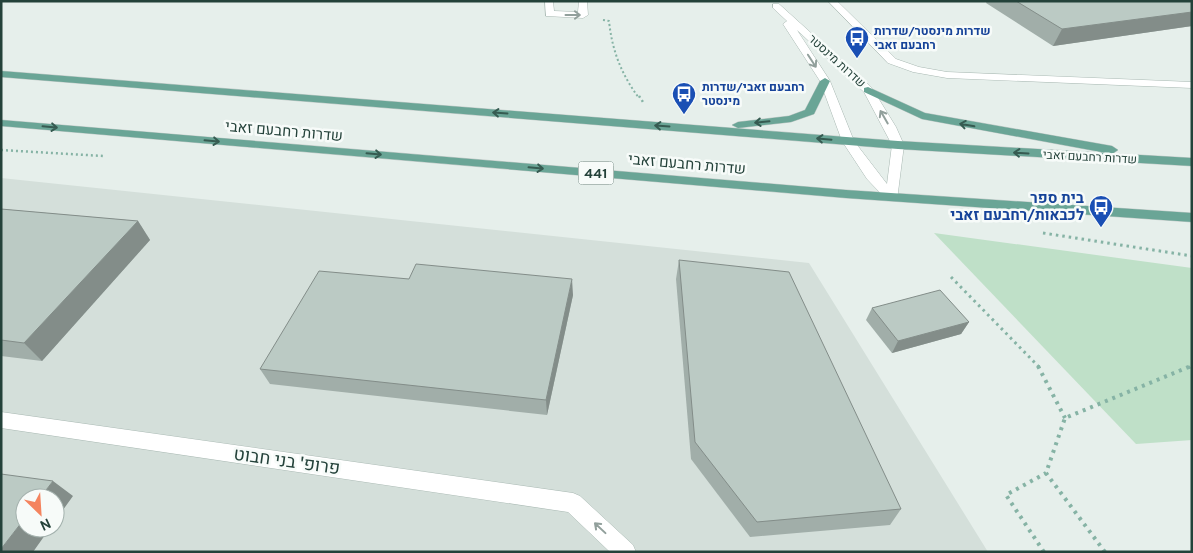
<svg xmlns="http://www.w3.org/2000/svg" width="1193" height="553" font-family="Overpass,Heebo,sans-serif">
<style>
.built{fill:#d4dfda;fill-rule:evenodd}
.green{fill:#bfe0c8}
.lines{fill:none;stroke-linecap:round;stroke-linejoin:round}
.minor-casing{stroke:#a8b8b2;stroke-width:1}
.major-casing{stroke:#c2cac8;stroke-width:1}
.path-far3{stroke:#86b3a5;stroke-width:2;stroke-dasharray:2 2.5;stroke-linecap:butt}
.path-far2{stroke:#86b3a5;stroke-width:2.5;stroke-dasharray:2 3;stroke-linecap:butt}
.path-far1{stroke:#86b3a5;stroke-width:3;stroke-dasharray:2.5 4;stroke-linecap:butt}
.path{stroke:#86b3a5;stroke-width:4;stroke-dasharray:3 5;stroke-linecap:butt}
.minor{fill:#fff;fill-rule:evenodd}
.major{fill:#6aa596;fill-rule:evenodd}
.wall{fill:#a1aea9}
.shaded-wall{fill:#838d89}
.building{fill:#bbcac4;stroke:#838d89}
.oneway{stroke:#92a09c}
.oneway2{stroke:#365b51}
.labels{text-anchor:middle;stroke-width:5;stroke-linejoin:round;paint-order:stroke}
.far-transit-label{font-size:12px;font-weight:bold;fill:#164399;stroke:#f7fbf9;text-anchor:start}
.far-street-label{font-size:12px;fill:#24423a;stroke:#f7fbf9}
.shield{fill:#f7fbf9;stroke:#637a73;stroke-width:1}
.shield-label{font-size:14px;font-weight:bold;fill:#24423a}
.street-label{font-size:15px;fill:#24423a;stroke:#f7fbf9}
.transit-label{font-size:15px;font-weight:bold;fill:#164399;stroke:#f7fbf9;text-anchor:end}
.near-street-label{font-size:18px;fill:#24423a;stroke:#f7fbf9}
</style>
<rect width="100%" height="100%" fill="#e6efeb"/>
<path class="built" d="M1,178L809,263L988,552H1ZM25,498H55V528H25Z"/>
<polygon class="green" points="934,233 1192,268 1192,440 1136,444"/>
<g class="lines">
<g class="minor-casing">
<g id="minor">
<polygon points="545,1 553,1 554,11 578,12 579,1 587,1 588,15 583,18 546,16"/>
<polygon points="828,1 837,1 896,59 919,67 947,72 1192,82 1192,88 947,78 913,72 888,63"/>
<path d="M773,4H779L872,88L896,127L904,145L897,200H887L867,179L842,141L820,81L783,24L787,21L773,8ZM797,30L864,92L892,145L887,184L854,141L830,81Z"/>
<polygon points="1,412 573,493 580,496 633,545 636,552 610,552 568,512 1,428"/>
</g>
</g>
<g class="major-casing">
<g id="major">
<polygon points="1,71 898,141 1192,158 1192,166 898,149 1,77"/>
<polygon points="825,78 830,81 814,114 791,122 738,128 732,125 738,122 789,116 805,110 820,81"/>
<polygon points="868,87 925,113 1112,146 1118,150 1112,154 922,119 864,92 864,88"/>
<polygon points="1,120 846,190 1192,213 1192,222 846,198 1,126"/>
</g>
</g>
<path class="path-far3" d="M603,20L609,21C612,50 621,74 639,98"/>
<g class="path-far2">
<polyline points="639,96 643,102"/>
<polyline points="1,150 103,156"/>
</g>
<g class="path-far1">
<polyline points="1043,233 1192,256"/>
<polyline points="951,277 1040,368"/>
<polyline points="1188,368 1192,366"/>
</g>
<g class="path">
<polyline points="1038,366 1065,418"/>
<polyline points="1044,552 1006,495 1046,473"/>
<polyline points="1105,552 1046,473 1065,418 1191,366"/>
</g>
<use href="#minor" class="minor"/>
<use href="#major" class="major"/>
</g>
<g class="wall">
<polygon points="987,1 1192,1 1192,26 1053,46 986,3"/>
<polygon points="1,209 138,221 150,240 42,361 1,356"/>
<polygon points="679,260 901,509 890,525 750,537 691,459 676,279"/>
<polygon points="573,295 547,415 270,384 260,369"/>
<polygon points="872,308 969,322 961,334 892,353 866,320"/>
</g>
<g class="shaded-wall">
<polygon points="1192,12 1192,26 1053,46 1062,29"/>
<polygon points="138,221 150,240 42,361 24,343"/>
<polygon points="572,279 573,295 547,415 546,400"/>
<polygon points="969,322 961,334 892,353 898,341"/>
<polygon points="53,481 73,496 55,521 55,498 40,498"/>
<polygon points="25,518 25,528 50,528 33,552 1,552 1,549"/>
</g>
<g class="building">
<polygon points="1016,1 1192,1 1192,12 1062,29"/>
<polygon points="1,209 138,221 24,343 1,340"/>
<polygon points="679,260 789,272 901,509 757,522 695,442"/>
<polygon points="416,264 572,279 546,400 260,369 319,271 409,279"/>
<polygon points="940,290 969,322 898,341 872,308"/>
<polygon points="1,474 53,481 40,498 25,498 25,518 1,549"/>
</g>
<defs><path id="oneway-shaft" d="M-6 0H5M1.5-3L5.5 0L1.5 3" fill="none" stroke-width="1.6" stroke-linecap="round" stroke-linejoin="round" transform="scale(1.25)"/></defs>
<g class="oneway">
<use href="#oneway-shaft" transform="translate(573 15)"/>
<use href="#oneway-shaft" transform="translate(812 61) rotate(57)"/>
<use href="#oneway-shaft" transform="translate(884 117) rotate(-120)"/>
<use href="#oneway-shaft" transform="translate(600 528) rotate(-137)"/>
</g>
<g class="oneway2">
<use href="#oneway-shaft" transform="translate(500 113) rotate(-176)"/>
<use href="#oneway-shaft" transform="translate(762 122) rotate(174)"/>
<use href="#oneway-shaft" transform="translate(967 125) rotate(-170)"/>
<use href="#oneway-shaft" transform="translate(662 126) rotate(-176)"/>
<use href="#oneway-shaft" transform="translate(50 127) rotate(5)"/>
<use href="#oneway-shaft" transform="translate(824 139) rotate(-175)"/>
<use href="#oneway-shaft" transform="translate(212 141) rotate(5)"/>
<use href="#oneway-shaft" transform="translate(1021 153) rotate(-177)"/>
<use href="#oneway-shaft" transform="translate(374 154) rotate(5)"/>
<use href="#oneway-shaft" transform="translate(536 168) rotate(5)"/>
</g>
<defs>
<g id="bus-pin" transform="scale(1.25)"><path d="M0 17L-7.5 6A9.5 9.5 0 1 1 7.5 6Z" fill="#1a4fb4" stroke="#f7fbf9"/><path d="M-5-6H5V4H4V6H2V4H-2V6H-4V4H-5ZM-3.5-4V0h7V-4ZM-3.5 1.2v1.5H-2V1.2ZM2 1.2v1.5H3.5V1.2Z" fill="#fff"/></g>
</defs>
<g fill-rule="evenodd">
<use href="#bus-pin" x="857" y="38"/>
<use href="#bus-pin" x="684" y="94"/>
<use href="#bus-pin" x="1101" y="207"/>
</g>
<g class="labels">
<g class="far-transit-label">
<text x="874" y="35">שדרות מינסטר/שדרות<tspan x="874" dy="14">רחבעם זאבי</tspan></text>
<text x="702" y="91">רחבעם זאבי/שדרות<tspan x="702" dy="14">מינסטר</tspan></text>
</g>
<g class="far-street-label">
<text transform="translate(837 61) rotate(42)" y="4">שדרות מינסטר</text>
<text transform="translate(1090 157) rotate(3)" y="4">שדרות רחבעם זאבי</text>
</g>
<rect class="shield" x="578.5" y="161.5" width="35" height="23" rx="4"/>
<g class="shield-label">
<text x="596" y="178">441</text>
</g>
<g class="street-label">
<text transform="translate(284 131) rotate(5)" y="5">שדרות רחבעם זאבי</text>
<text transform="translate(687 164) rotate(5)" y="5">שדרות רחבעם זאבי</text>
</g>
<g class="transit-label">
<text x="1084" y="203">בית ספר<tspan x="1084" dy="17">לכבאות/רחבעם זאבי</tspan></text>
</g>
<g class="near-street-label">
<text transform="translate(287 461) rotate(8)" y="6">פרופ' בני חבוט</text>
</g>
</g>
<rect width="1193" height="553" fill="none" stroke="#24423a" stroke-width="5"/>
<g transform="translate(40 513) rotate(155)"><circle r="24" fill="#f7fbf9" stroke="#a3b1ad"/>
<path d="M0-4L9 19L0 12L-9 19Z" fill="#f4845f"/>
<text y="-8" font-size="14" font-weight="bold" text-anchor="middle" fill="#24423a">N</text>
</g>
</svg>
